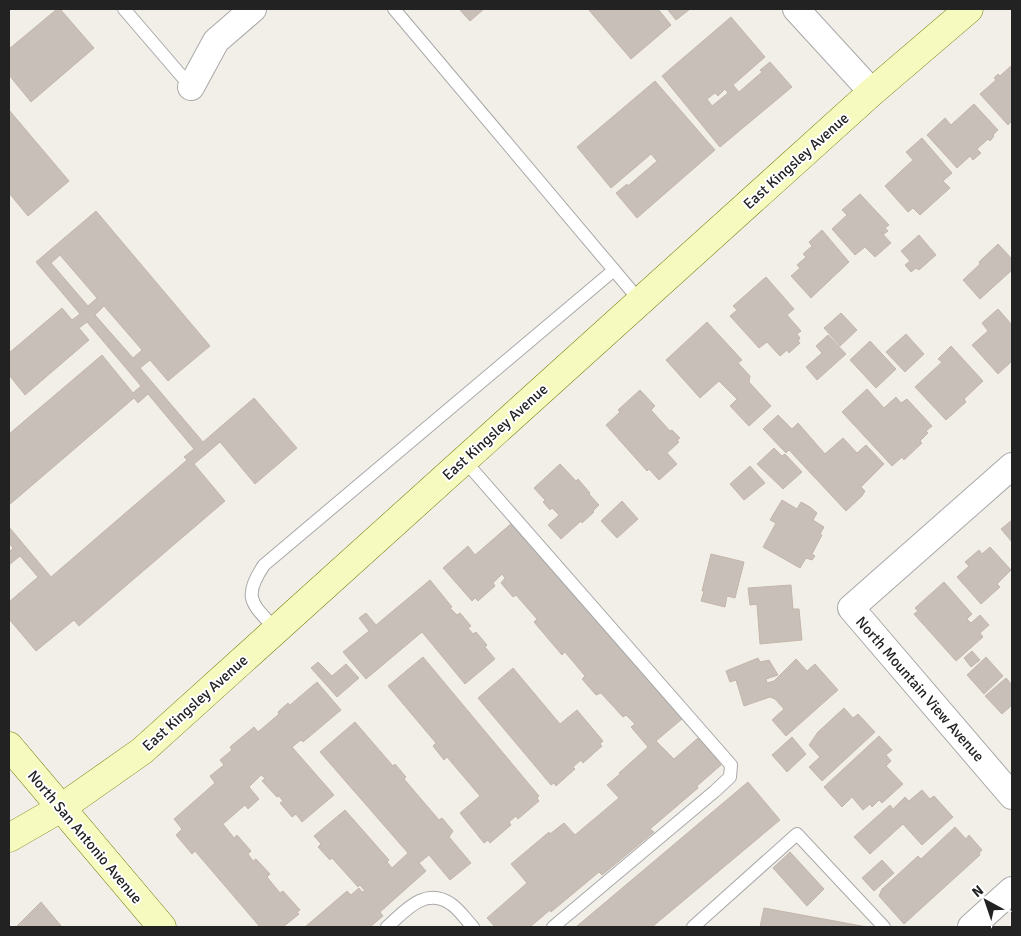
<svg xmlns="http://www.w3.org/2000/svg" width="1021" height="936" font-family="Signika,sans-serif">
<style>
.building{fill:#c7bfb8;stroke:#c4b6ab;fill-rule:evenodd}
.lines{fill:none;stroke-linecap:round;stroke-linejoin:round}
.lane-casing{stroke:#a9a9a9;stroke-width:14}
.street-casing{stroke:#a9a9a9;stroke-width:28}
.secondary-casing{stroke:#707d05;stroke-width:29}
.lane{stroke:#fff;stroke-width:12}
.street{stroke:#fff;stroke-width:26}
.secondary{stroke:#f7fabf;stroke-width:28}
.labels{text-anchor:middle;stroke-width:4;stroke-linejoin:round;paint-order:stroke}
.street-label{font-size:15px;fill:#222;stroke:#fff}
</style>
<rect width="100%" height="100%" fill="#f2efe9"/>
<g class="building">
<polygon points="57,9 60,9 94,48 31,102 9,75 9,49"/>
<polygon points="459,9 484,9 470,21"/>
<polygon points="588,9 658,9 671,25 631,59"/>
<polygon points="669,9 690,9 676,20 668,10"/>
<path d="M731,17L765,57L733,85L739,92L762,72L760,70L770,62L792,87L720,147L662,76ZM725,89L728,93L712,106L707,99L715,93L718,96Z"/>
<polygon points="1012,65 1012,121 1008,125 980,94 996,80 994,78 998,74 1000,76"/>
<polygon points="655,81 715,150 637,218 616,193 627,184 628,186 657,161 651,154 611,188 577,147"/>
<polygon points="974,104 998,130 993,135 994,136 990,141 988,139 977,149 981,153 973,160 970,156 957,168 927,135 945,118 951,125"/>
<polygon points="9,110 69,181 28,216 9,193"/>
<polygon points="922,138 952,173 943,181 950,188 920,215 913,208 908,212 885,186 913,160 906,152"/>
<polygon points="860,194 889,225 885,228 888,231 884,234 881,232 891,243 875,257 865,247 855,255 832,229 847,215 842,210"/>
<path d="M96,211L210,346L168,381L150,360L140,368L203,442L254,398L297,448L255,484L220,442L194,464L225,501L79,626L74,620L36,651L9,619V602L38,577L20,556L9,565V552L13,548L9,543V527L51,577L187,460L184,457L194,449L148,394L138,403L134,398L9,505V434L102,355L133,393L141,386L87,322L79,328L89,340L25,395L9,375V353L62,308L72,320L80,314L36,262ZM60,255L97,298L88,306L51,263ZM104,306L142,350L133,358L95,315Z"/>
<polygon points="822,230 849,262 811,298 791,276 800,268 797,265 806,257 803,254 812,246 809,242"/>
<polygon points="919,235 936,255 919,270 916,268 911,272 905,265 910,261 901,251"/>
<polygon points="998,244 1012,259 1012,270 980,299 963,280 980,264 979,262"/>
<polygon points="766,277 794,309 787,315 801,331 797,334 800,338 798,341 800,343 789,353 787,350 780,356 767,342 759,348 730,316 737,310 733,306"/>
<polygon points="998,309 1012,325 1012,361 998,374 972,345 988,331 982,323"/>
<polygon points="841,313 857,330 840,346 824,328"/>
<polygon points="707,322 742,360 738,363 750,376 749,382 771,406 749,426 730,406 737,399 719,381 700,398 666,360"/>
<polygon points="906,334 924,354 905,372 886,352"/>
<polygon points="828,335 846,354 817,380 806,367 822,353 816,346"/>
<polygon points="870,341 896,369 876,388 850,360"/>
<polygon points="951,346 983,381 964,399 966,402 946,420 915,387 942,362 938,359"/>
<polygon points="867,389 884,408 896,397 901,403 907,399 932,426 926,431 928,433 920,441 922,443 904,460 902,457 892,466 842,412"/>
<polygon points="640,390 655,406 651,410 670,431 672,430 680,438 677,440 679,442 667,453 677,464 659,480 649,469 647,471 606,425 620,412 618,410"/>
<polygon points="778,415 792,429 798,423 825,454 843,438 857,453 866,445 884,464 861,487 865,491 862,496 846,511 789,450 786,453 763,429"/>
<polygon points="774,448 782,456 785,454 802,472 783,489 757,464"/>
<polygon points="560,464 576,481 578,479 590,493 589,494 599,505 593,511 594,512 582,523 581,521 561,539 548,525 559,515 552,508 550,510 543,502 545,500 534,488"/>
<polygon points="750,466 765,483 744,500 730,484"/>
<polygon points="782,500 797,509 801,502 810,507 817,513 813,520 824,527 820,534 822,535 812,554 815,556 812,560 806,558 800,568 763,547 776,523 770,520"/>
<polygon points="622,501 638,519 617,538 601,521"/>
<polygon points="1012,520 1012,542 1001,529"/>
<polygon points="513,522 682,719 656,741 674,759 698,738 721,765 697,786 698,788 650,829 654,832 602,875 599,872 551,912 550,910 530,927 495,927 487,918 527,883 511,864 549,832 550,834 564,823 575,835 619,798 607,785 620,774 619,773 648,747 631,727 635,724 626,715 623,717 601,693 596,695 582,679 585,676 565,652 562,655 534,622 537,619 516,595 513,597 501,583 505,578 502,574 493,583 495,586 478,601 475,598 472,601 443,568 468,546 475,555"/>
<polygon points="990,547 1011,570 997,584 1000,587 981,604 957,577 969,566 965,562 979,550 982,554"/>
<polygon points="711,554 744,562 735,598 727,596 725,607 701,601 704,591 702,591"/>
<polygon points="430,580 452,607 450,608 457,615 460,613 471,626 468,628 473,634 476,632 487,645 485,647 495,659 465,684 422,632 366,679 343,652 369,631 359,618 366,613 376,625"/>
<polygon points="944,582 972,614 967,619 971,623 980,615 989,625 980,633 983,637 956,661 914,614 918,611 915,608"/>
<polygon points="791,585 793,609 799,609 802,640 760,644 757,604 750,605 748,588"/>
<polygon points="972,651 980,660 971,667 964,658"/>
<polygon points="423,657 539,796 537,798 539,801 518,819 516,816 509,822 511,825 490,843 488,840 484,843 460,813 480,796 447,757 444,760 433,746 436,743 388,686"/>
<polygon points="986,657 1003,676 984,694 967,675"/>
<polygon points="758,658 760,662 769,660 778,675 766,679 767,683 774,681 796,659 807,671 815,664 838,690 786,736 772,720 784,709 775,699 770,697 744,706 736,680 730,682 726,671"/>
<polygon points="318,662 332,676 346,664 359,678 337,697 311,668"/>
<polygon points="513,668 560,724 577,710 603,741 600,744 602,746 583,763 581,760 573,767 575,769 556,786 554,783 551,785 478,698"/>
<polygon points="1006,678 1012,685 1012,705 1002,714 985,696"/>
<polygon points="317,682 341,710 303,742 301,740 292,747 334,795 302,822 296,814 292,817 280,803 283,801 279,796 277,797 262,781 265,778 261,775 249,787 259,799 248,809 245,805 223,824 234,838 237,835 251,851 248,854 253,861 256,859 270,874 267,877 280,893 283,891 300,910 297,912 299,914 283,927 260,927 195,851 192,854 176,835 182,829 174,819 215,783 210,776 224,765 220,760 232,750 230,747 254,727 258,732 279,714 278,712 288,703 290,705"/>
<polygon points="844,708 853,718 858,714 875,732 822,781 809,767 820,757 809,745 818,732"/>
<polygon points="355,722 393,766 395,764 406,777 404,779 439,820 442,818 453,831 449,837 471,863 450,880 429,855 419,863 426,871 380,912 383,916 370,927 305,927 347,891 351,895 359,888 362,892 365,891 360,885 358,887 332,858 330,860 318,847 321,844 314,836 345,810 389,860 387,862 392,868 408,853 320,752"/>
<polygon points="879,736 892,750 886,755 891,761 886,766 903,784 882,803 879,800 872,807 870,804 863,810 852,797 842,807 824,787"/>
<polygon points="792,737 806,754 787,772 772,755"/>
<polygon points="748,782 780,820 652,927 576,927"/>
<polygon points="922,790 930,799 934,796 953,817 922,845 903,824 870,854 854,837 890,805 893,809 905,797 909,801"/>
<polygon points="955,827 966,839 969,835 982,850 979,853 980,855 904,924 879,896 882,889 918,856 921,859"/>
<polygon points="790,852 824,889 807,906 773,868"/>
<polygon points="882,860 894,873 874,891 862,878"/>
<polygon points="41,902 62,927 17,927 17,926"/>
<polygon points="764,908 867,927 760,927"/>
</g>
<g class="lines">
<g class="lane-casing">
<g id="lane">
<polyline points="124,9 191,87"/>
<polyline points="394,9 640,301"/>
<polyline points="464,460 731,765 730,777 715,791 553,927"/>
<path d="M276,630C253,604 241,599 264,565L614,270"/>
<path d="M387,927C405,911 425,886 451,904C459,909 466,920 473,927"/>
<polyline points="693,927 797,834 884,927"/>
</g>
</g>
<g class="street-casing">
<g id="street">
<polyline points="796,9 872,92"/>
<polyline points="191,87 216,41 253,9"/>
<polyline points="1012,466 851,608 1012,796"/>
<polyline points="971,927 1012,890"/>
</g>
</g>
<g class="secondary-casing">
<g id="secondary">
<polyline points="9,746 162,927"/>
<polyline points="9,838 61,808 142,751 872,92 969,9"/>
</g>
</g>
<use href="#lane" class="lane"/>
<use href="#street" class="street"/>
<use href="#secondary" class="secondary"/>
</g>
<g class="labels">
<g class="street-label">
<text transform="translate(796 161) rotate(-42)" y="5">East Kingsley Avenue</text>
<text transform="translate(495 432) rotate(-42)" y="5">East Kingsley Avenue</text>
<text transform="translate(920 689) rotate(49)" y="5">North Mountain View Avenue</text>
<text transform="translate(195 703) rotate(-42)" y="5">East Kingsley Avenue</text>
<text transform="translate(85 837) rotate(50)" y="5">North San Antonio Avenue</text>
</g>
</g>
<rect width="1021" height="936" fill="none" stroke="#222222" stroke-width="20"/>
<g transform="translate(986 901) rotate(320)" stroke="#ffffff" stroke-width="4" paint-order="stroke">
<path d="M0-4L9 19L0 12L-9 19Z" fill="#222222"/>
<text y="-8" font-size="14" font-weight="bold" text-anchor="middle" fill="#222222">N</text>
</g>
</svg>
